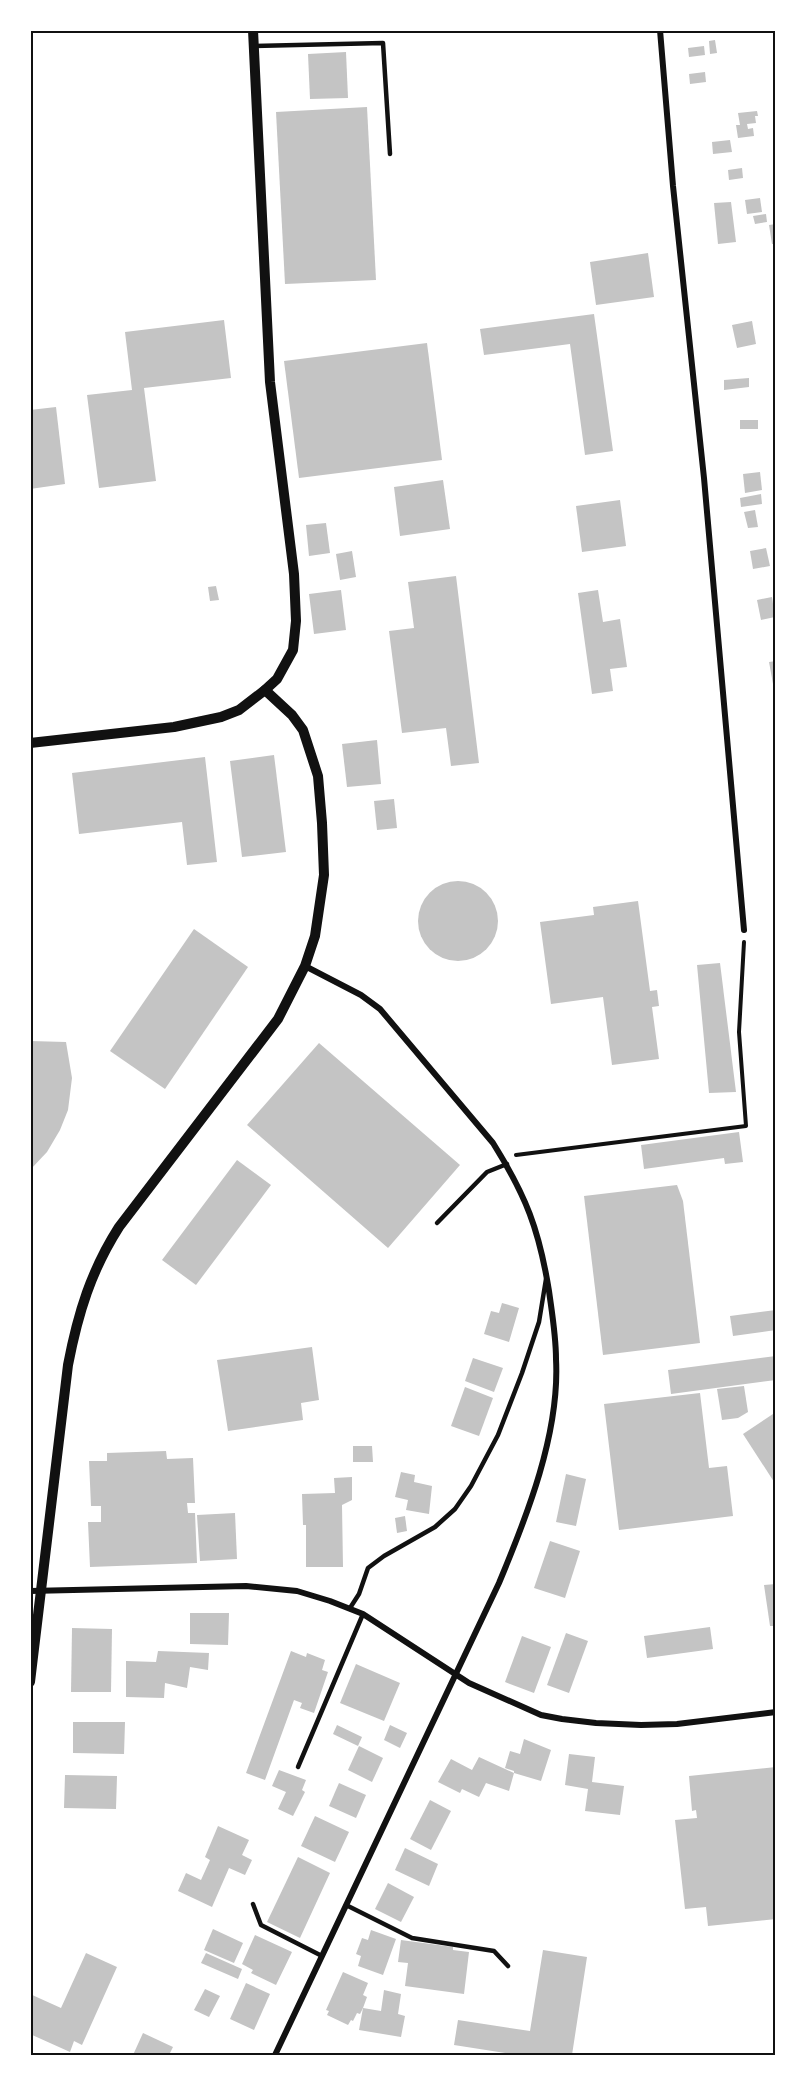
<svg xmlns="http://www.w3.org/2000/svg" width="806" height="2085" font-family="Lora,serif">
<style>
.building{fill:#c4c4c4}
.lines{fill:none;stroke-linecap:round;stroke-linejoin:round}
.path{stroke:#111;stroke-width:4}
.service{stroke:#111;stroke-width:4.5}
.minor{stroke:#111;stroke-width:6}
.tertiary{stroke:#111;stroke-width:10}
.neatline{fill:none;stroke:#111;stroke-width:2}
</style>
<rect width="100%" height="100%" fill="#fff"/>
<g class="building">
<polygon points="715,40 717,53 710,54 709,41"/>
<polygon points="704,46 705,55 689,57 688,48"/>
<polygon points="346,52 348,98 310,99 308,54"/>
<polygon points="705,72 706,82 690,84 689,74"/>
<polygon points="367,107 376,280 285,284 276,112"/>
<polygon points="757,111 758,116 755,116 756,123 747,124 748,129 753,128 754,136 738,138 736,125 740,125 738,113"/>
<polygon points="730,140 732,152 713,154 712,142"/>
<polygon points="742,168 743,178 729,180 728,170"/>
<polygon points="760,198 762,212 747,214 745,200"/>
<polygon points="731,202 736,242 718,244 714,203"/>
<polygon points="766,214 767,222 755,224 753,216"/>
<polygon points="776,224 776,244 772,244 769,225"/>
<polygon points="648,253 654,297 596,305 590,262"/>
<polygon points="594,314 613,451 585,455 570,344 484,355 480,329"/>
<polygon points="224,320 231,378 144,388 156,481 99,488 87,395 132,390 125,332"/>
<polygon points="752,321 756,344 737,348 732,325"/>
<polygon points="427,343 442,460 299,478 284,361"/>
<polygon points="749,378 749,387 724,390 724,380"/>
<polygon points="56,407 65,484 30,489 30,410"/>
<rect x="740" y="420" width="18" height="9"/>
<polygon points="760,472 762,490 745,493 743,474"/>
<polygon points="443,480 450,529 400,536 394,487"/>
<polygon points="761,494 762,504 741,507 740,498"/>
<polygon points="620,500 626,546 582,552 576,506"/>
<polygon points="755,510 758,527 748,528 744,512"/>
<polygon points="326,523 330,553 309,556 306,525"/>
<polygon points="766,548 770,566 753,569 750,551"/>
<polygon points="352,551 356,577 340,580 336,554"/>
<polygon points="456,576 479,763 451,766 446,728 402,733 389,631 414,628 408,582"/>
<polygon points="216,586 219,600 210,601 208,587"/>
<polygon points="341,590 346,630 314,634 309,594"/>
<polygon points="598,590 603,622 620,619 627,667 610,669 613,691 592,694 578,593"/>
<polygon points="772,597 775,617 761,620 757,600"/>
<polygon points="776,661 776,695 775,695 769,662"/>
<polygon points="377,740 381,784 347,787 342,744"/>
<polygon points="274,755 286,852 242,857 230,761"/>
<polygon points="205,757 217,862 187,865 182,822 79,834 72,773"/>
<polygon points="394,799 397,828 377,830 374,801"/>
<circle cx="458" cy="921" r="40"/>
<polygon points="638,901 650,991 657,990 659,1006 652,1007 659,1059 612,1065 603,997 551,1004 540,922 594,915 593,907"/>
<polygon points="194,929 248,967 165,1089 110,1051"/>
<polygon points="720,963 736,1092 709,1093 697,965"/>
<polygon points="30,1041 66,1042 72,1078 68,1110 60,1130 47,1152 30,1170"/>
<polygon points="319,1043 460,1165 388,1248 247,1125"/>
<polygon points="739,1132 743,1162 725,1164 724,1158 644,1169 641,1145"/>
<polygon points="237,1160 271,1185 196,1285 162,1260"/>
<polygon points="677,1185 683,1201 700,1343 603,1355 584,1196"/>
<polygon points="502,1303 519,1308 509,1342 484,1334 491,1311 499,1313"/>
<polygon points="776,1310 776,1330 733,1336 730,1316"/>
<polygon points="312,1347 319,1400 301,1403 303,1420 228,1431 217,1360"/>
<polygon points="776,1356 776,1380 671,1394 668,1370"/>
<polygon points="473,1358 503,1368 494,1392 465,1381"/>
<polygon points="744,1386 748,1412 738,1418 722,1420 717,1389"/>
<polygon points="465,1387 493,1398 479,1436 451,1426"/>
<polygon points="700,1393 709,1468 727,1466 733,1516 619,1530 604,1404"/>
<polygon points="776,1412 776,1485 743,1434"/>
<polygon points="353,1446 372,1446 373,1462 353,1462"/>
<polygon points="166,1451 167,1459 193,1458 195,1503 187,1503 188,1513 195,1513 197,1563 90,1567 88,1522 101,1522 101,1506 91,1506 89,1461 107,1461 107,1453"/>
<polygon points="401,1472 415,1475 414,1482 432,1486 429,1514 406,1510 408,1500 395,1497"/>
<polygon points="566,1474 586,1479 576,1526 556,1522"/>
<polygon points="352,1477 352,1500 342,1505 343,1567 306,1567 306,1525 303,1525 302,1494 335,1493 334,1478"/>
<polygon points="235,1513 237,1559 200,1561 197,1515"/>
<polygon points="405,1516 407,1531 397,1533 395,1518"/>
<polygon points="550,1541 580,1551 565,1598 534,1588"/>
<polygon points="776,1584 776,1626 770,1626 764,1585"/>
<polygon points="190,1613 229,1613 228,1645 190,1644"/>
<polygon points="710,1627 713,1649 647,1658 644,1636"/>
<polygon points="72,1628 112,1629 111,1692 71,1692"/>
<polygon points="566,1633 588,1641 569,1693 547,1685"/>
<polygon points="522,1636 551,1647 534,1693 505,1682"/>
<polygon points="158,1651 209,1653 208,1670 190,1667 187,1688 165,1683 164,1698 126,1697 126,1661 156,1662"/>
<polygon points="291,1651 306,1657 307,1653 325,1660 322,1670 328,1672 314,1713 300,1708 302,1703 294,1700 265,1780 246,1773"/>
<polygon points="356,1664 400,1683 384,1721 340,1703"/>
<polygon points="73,1722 125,1722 124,1754 73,1753"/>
<polygon points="337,1725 362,1737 358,1746 333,1734"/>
<polygon points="390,1725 407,1733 400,1748 384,1740"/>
<polygon points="524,1739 551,1750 541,1781 514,1773 509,1791 486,1783 479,1797 462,1789 460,1793 438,1782 451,1759 472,1770 479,1757 514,1773 514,1771 505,1768 510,1751 520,1754"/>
<polygon points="359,1746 383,1758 372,1782 348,1770"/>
<polygon points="569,1754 595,1757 592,1782 624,1786 620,1815 585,1811 588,1789 565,1785"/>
<polygon points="776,1767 776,1919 708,1926 706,1907 685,1909 675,1820 697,1818 696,1810 692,1811 689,1776"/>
<polygon points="279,1770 306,1780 302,1790 305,1792 293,1816 278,1809 286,1792 272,1786"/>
<polygon points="65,1775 117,1776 116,1809 64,1808"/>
<polygon points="339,1783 366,1795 356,1818 329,1806"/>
<polygon points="430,1800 451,1811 431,1850 410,1839"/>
<polygon points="315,1816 349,1832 335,1862 301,1846"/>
<polygon points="218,1826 249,1840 242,1855 252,1860 245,1875 229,1868 212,1907 178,1891 186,1873 201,1880 210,1860 205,1857"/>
<polygon points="405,1848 438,1864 429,1886 395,1870"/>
<polygon points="298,1857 330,1873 300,1938 267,1922"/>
<polygon points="388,1883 414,1897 401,1922 375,1909"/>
<polygon points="213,1929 243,1943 234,1963 204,1950"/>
<polygon points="371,1930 396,1939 383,1975 358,1966 361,1956 356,1954 362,1938 368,1940"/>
<polygon points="255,1935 292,1952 276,1985 251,1973 253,1970 242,1964"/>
<polygon points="401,1940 453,1947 453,1950 469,1952 464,1994 405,1986 408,1963 398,1962"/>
<polygon points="543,1950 587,1957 572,2055 518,2055 454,2045 458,2020 530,2031"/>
<polygon points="86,1953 117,1967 82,2045 74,2041 70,2052 30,2034 30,1994 61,2008"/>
<polygon points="206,1953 242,1969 238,1979 201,1963"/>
<polygon points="343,1972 368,1983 363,1995 367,1997 363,2008 360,2014 357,2013 353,2021 351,2020 348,2025 327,2015 329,2011 326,2010"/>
<polygon points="246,1983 270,1994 254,2030 230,2019"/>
<polygon points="205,1989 220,1996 209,2017 194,2010"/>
<polygon points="384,1990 401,1994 398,2014 405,2016 401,2037 359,2030 363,2008 381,2011"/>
<polygon points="143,2033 173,2047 169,2055 133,2055"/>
</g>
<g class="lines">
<polyline class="path" points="516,1155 746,1126 739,1032 744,942"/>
<g class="service">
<polyline points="254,46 383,43 390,154"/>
<polyline points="437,1223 487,1172 507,1164"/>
<polyline points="350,1608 359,1594 368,1568 384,1556 435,1527 455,1509 471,1486 498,1435 522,1373 539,1322 546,1279"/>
<polyline points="298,1767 363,1614"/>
<polyline points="253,1904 261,1925 322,1956"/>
<polyline points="346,1905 412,1938 494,1951 508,1966"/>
</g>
<g class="minor">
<polyline points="660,30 673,186 704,478 744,930"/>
<polyline points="30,1591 246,1586 297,1591 330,1601 363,1614 469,1683 541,1715 562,1719 596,1723 641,1725 677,1724 776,1712"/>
<path d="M275,2055L499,1583C527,1516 560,1433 556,1359C556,1336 552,1313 549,1291C539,1229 526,1196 493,1143L380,1009L361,995L305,966"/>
</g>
<g class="tertiary">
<polyline points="30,743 174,727 221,717 239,710 265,690 277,679 293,650 296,621 294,574 270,382 253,30"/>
<path d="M30,1682L68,1365C78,1313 91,1271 119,1227L278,1019L305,966L315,936L324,875L322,823L318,776L303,730L292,715L265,690"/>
</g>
</g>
<rect width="806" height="2085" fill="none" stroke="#ffffff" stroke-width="63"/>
<rect x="32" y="32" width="742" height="2022" class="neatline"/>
</svg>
